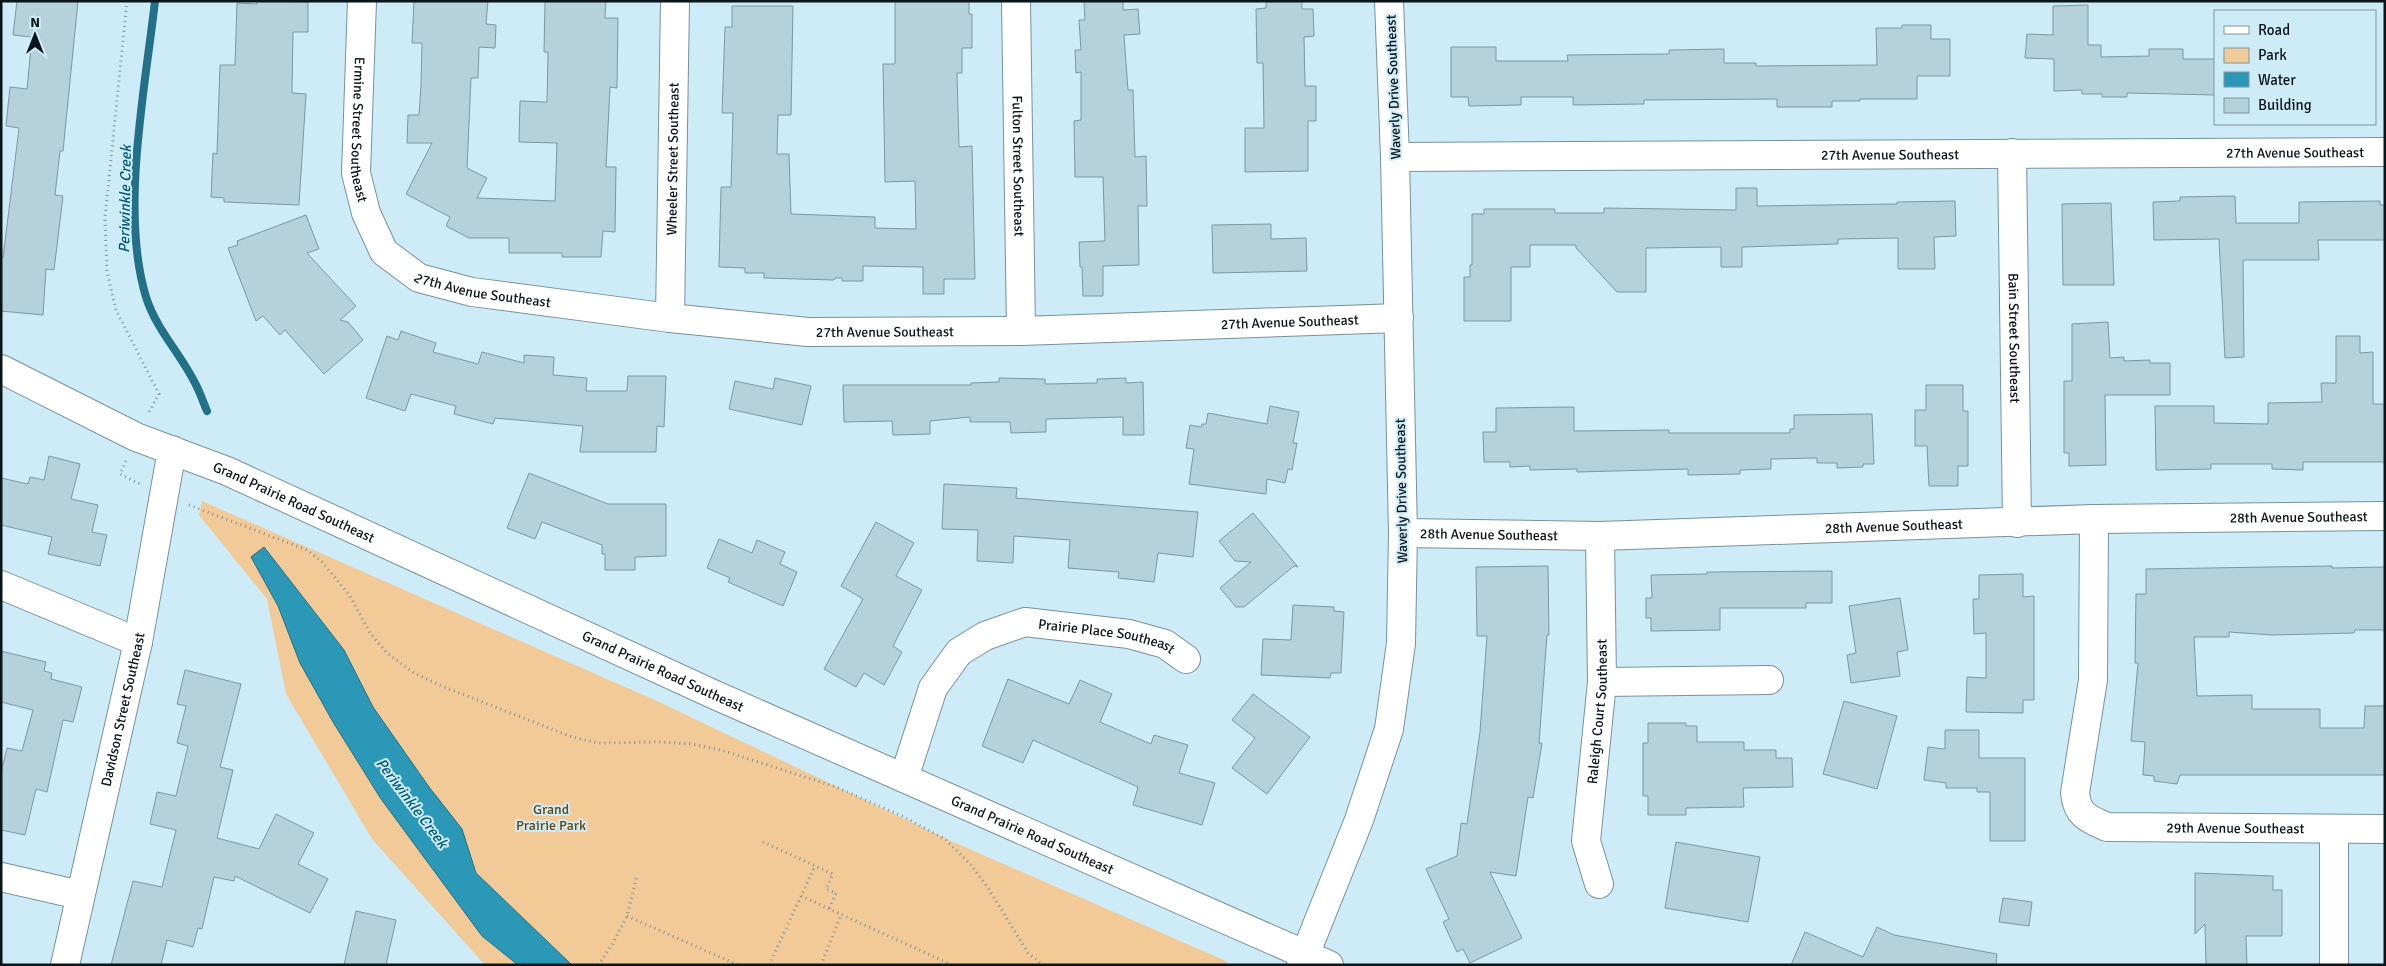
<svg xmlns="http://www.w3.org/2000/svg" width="2386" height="966" font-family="Signika,sans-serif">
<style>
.green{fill:#f1ca98}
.water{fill:#2c98b7;stroke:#227188}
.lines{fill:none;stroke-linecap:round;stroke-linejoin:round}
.stream{stroke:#227188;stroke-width:8}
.building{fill:#b4d1dc;stroke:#7c98a2}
.minor-casing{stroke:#76929c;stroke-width:30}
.major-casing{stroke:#76929c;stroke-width:30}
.path{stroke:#7d939b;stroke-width:3;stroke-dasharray:1 4;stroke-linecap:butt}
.minor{stroke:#fff;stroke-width:28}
.major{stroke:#fff;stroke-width:28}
.labels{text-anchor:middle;stroke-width:4;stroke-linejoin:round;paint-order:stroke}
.street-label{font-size:14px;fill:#0a1519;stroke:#ceecf8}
.park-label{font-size:14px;fill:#65440d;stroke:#ceecf8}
.water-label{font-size:15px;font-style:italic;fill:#005a70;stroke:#ceecf8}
</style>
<rect width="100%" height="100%" fill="#ceecf8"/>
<polygon class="green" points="202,501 657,701 951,841 1226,961 1228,965 485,965 372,839 286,694 267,599 199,515"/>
<polygon class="water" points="264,547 344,650 373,707 429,787 462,829 476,873 572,965 518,965 482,936 381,799 333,722 300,663 278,606 251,557"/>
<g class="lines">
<path class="stream" d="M155,1C145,90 120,211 146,297C156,329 180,353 195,383C200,392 203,402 207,411"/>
</g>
<g class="building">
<polygon points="17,1 78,1 63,151 60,151 55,195 63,196 54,270 46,269 43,315 1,311 1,257 3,258 19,128 6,126 10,87 27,89 32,37 13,35"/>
<polygon points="257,1 308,2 308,32 293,32 292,93 306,94 299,205 224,202 224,198 211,197 213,153 217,154 220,65 235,65 237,3 257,4"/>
<polygon points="414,1 488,1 486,24 496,25 495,48 479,47 478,78 471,78 467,168 487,178 477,198 555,201 557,143 519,142 520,101 547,102 548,52 544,52 545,1 606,1 605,18 618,18 617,88 610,87 606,167 616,167 615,232 603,231 601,257 562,257 562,253 509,253 509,238 469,238 446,226 450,217 406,194 432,143 407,143 408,115 419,115 421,85 422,43 412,43"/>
<polygon points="895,1 969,1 969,14 972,14 972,48 962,48 962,73 957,73 959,147 972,146 975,279 944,279 944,294 923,294 923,267 863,266 863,281 842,281 842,278 835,278 834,280 764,278 764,273 745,273 745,268 719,267 721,187 731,187 733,113 722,113 725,27 732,27 732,6 793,6 791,115 778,115 777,154 789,154 791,214 875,217 875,228 916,229 915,181 885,182 883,64 895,64"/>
<polygon points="1084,1 1123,1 1123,10 1138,9 1140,34 1124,35 1128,90 1133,90 1135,157 1146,156 1147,206 1138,206 1139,265 1103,266 1103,296 1083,296 1082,267 1080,267 1079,242 1105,241 1103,177 1075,177 1074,121 1081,120 1081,72 1076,73 1075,50 1081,50 1079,20 1085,20"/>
<polygon points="1266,1 1302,1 1302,9 1313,9 1314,36 1304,37 1305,86 1316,86 1316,121 1308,121 1308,171 1245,172 1245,128 1264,128 1263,63 1257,63 1256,9 1266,8"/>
<polygon points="2088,5 2088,45 2101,45 2101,57 2149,56 2149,49 2183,49 2183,59 2215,59 2215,95 2127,93 2127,97 2102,97 2102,94 2082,94 2082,90 2054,91 2054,59 2025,58 2027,34 2053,35 2053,6"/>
<polygon points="1902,25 1931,25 1931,39 1950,39 1950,76 1917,76 1917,99 1860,99 1860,101 1832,101 1832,107 1777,107 1777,99 1644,100 1644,104 1573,105 1573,97 1521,97 1521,105 1469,106 1468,97 1451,97 1451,47 1496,47 1496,61 1568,61 1567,55 1669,54 1669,50 1724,49 1724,63 1756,63 1756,66 1877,65 1876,28 1902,28"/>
<polygon points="1736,188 1757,188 1757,206 1897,204 1897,202 1955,201 1956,236 1934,237 1935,269 1898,269 1898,238 1838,239 1838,244 1742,247 1742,267 1721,267 1721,247 1646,248 1646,292 1617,292 1576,248 1576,245 1530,245 1530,267 1511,267 1511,321 1464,321 1464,277 1470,277 1470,265 1472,265 1472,214 1484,214 1484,209 1555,209 1555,213 1604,213 1604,208 1736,210"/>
<polygon points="2235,196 2236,223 2299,223 2299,202 2380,201 2380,205 2385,205 2385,240 2318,240 2319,260 2243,260 2244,357 2225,358 2219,239 2154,240 2153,202 2180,201 2180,197"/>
<polygon points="2111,203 2114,285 2063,285 2062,204"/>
<polygon points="306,215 319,249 307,253 356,306 340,320 348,322 363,340 324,374 285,330 280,335 263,316 256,321 228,248 238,245 237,241"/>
<polygon points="1271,224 1271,239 1306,238 1307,271 1213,273 1212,225"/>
<polygon points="2108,322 2110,358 2124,357 2124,361 2150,360 2150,363 2170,363 2170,395 2105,395 2106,465 2069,466 2069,453 2064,453 2064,381 2072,381 2072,324"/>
<polygon points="401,331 436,343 433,352 478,364 482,352 524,363 524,355 554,357 553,375 587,378 586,391 627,391 628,376 666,376 664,427 657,426 656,452 580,452 583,426 495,418 493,424 454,414 456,406 411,394 405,411 366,398 387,336 398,340"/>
<polygon points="2336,336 2360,336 2360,353 2373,352 2373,404 2385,404 2385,462 2303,462 2303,470 2272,469 2272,464 2211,464 2211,469 2156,470 2155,406 2214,406 2214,423 2268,424 2268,403 2322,402 2321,383 2336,383"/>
<polygon points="775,378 811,386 802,425 729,409 735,381 773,389"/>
<polygon points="999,378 1045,379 1045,384 1097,383 1097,379 1126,378 1126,383 1143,382 1144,435 1123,435 1123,417 1046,419 1046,432 1011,433 1010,422 970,422 970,417 930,421 930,434 893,435 892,421 844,422 843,385 971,385 971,383 999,382"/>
<polygon points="1926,385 1963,385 1963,411 1968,411 1968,466 1958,466 1958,486 1929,486 1927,446 1915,446 1915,410 1926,410"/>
<polygon points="1270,406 1299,412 1293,443 1297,443 1292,470 1288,469 1285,483 1267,479 1266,494 1189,484 1194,449 1186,448 1190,425 1201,427 1202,424 1206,424 1208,413 1267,424"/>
<polygon points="1574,407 1574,431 1669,430 1669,433 1790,433 1790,429 1794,429 1794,415 1872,414 1874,464 1863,464 1863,467 1837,468 1837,463 1817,463 1817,458 1771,459 1771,469 1740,470 1740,474 1688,475 1688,469 1577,472 1577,469 1530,470 1530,466 1510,467 1510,462 1484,462 1483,432 1496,432 1496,408"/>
<polygon points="49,456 80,464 71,499 98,505 92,532 107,535 100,566 48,554 52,537 1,525 1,478 28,484 30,477 44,480"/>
<polygon points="529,473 608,504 666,504 666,556 635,557 635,570 605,570 605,554 602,554 602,545 542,522 535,539 507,528"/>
<polygon points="944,484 1017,488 1016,498 1198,512 1193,557 1158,553 1154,582 1118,578 1119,572 1068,568 1070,540 1014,536 1013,563 977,561 978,530 942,529"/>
<polygon points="1253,513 1298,567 1294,566 1244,607 1236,607 1220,588 1251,562 1235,561 1219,541"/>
<polygon points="876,522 914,543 896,576 922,590 893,646 902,652 884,685 864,673 856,687 824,669 863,599 841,586"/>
<polygon points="719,539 752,553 757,540 785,552 780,564 797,572 783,606 728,582 730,578 707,568"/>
<polygon points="1548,566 1549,635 1547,635 1539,743 1542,743 1533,798 1528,797 1516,876 1490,872 1522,938 1470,963 1463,949 1457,952 1443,922 1449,919 1426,869 1457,856 1461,823 1467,824 1480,732 1487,636 1477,636 1476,567"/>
<polygon points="2332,566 2332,568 2385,567 2385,630 2355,630 2354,633 2272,635 2229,632 2229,637 2194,637 2197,696 2252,695 2252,709 2320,709 2320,728 2364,728 2365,706 2385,706 2385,775 2180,775 2177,784 2154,781 2154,776 2143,775 2145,742 2131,741 2138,663 2135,663 2136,594 2146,594 2146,569"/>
<polygon points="1832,571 1832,603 1806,603 1806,608 1720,608 1720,630 1651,631 1651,618 1646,618 1646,598 1652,598 1651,575 1707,574 1707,572"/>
<polygon points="2023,574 2023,597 2034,596 2034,700 2023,700 2023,713 1966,712 1967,677 1986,678 1986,633 1974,634 1973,599 1979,599 1979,575"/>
<polygon points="1900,598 1908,650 1897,652 1900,676 1851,683 1847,655 1856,653 1849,606"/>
<polygon points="1293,605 1334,607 1334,611 1344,612 1341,673 1331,673 1330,678 1261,675 1263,639 1291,640"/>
<polygon points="1,651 46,662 44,671 52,673 51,679 82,687 73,722 63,720 47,792 36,789 25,835 1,830 1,773 7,748 22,751 33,710 1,702"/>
<polygon points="185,670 241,684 220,767 233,770 217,838 259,849 276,814 314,833 298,864 328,879 310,913 235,876 234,881 214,877 202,929 198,928 193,947 167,940 161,965 111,965 133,881 162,887 176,830 150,824 157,792 176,796 188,746 177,743 186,706 177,704"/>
<polygon points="1008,679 1069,704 1080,680 1112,694 1100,722 1151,744 1154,735 1188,745 1179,773 1215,783 1202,825 1133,805 1138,787 1033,740 1023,763 982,746"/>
<polygon points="1253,694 1310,737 1267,794 1232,768 1255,738 1232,720"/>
<polygon points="1844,701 1897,716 1877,789 1823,774"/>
<polygon points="1648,723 1686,723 1686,726 1697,726 1697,742 1744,742 1744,750 1776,750 1776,758 1792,758 1793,787 1743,788 1744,807 1686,808 1686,815 1648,815 1648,796 1643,796 1643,743 1648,743"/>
<polygon points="1945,730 1979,730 1979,758 2025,758 2025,841 1990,841 1990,792 1977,792 1977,788 1946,788 1946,783 1924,780 1928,747 1945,749"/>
<polygon points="1676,842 1760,857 1748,922 1665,908"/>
<polygon points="2195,873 2273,876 2273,890 2282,890 2282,936 2246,936 2247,965 2206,965 2205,924 2195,934"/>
<polygon points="2003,898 2032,902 2029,926 1999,922"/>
<polygon points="356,911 396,920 386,965 344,965"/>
<polygon points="1877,927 1894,935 1997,954 1996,965 1791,965 1805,932 1863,957"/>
</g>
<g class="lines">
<g class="minor-casing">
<g id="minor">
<path id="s1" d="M362,1L356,173L366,213L384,252L419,278L472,292L670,318L808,332L1021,331L1399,318"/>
<path id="s2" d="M1016,1L1021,331"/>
<path id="s3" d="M2012,153L2017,523"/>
<path id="s4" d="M1395,157L2385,152"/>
<path id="s5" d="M670,318L675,1"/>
<path id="s6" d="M2094,519L2093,680L2075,793C2077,815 2088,819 2107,827L2385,829"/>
<path id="s7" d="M1403,533L1600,536L2094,519L2385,516"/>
<polyline points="1,585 138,642"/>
<polyline points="1602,682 1769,680"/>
<path id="s8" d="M904,778L933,688L959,652L985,636L1025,622L1129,634L1165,644L1186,659"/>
<polyline points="2334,829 2334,965"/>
<polyline points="1,877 80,895"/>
<path id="s9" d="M1599,884L1586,841L1602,682L1600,536"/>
<path id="s10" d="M65,965L138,642L172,450"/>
</g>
</g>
<g class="major-casing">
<g id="major">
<path id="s11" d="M1,369L136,437L227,471L715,695L1329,965"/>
<polyline points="1301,965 1359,820 1389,729 1401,643 1403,533 1395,157 1389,1"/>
</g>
</g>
<g class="path">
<polyline points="127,1 105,218 107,272 116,310 159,394 149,412"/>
<polyline points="126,461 120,474 140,484"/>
<polyline points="189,505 307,550 322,562 350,596 370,633 387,653 414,673 444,687 572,737 598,743 661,742 692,744 721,750 836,787 902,816 945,839 971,865 988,888 1028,953 1043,965"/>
<polyline points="763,842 833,874 826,889 836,893 829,909"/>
<polyline points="801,896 952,965"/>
<polyline points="627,916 738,965"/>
<polyline points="598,965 612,945 627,916 637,875"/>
<polyline points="769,965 815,866"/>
<polyline points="821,965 841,915"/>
</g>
<use href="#minor" class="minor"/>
<use href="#major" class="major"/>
</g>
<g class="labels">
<g class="street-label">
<text transform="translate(1393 87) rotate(-92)" y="5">Waverly Drive Southeast</text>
<text dy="5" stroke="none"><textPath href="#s1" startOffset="129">Ermine Street Southeast</textPath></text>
<text dy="5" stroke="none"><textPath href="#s4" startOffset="900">27th Avenue Southeast</textPath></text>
<text dy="5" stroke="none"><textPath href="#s4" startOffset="495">27th Avenue Southeast</textPath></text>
<text dy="5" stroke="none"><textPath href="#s5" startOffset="159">Wheeler Street Southeast</textPath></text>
<text dy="5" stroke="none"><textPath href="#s2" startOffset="165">Fulton Street Southeast</textPath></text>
<text dy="5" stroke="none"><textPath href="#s1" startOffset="365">27th Avenue Southeast</textPath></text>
<text dy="5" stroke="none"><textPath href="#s1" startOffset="1175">27th Avenue Southeast</textPath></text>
<text dy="5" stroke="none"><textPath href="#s1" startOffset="770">27th Avenue Southeast</textPath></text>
<text dy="5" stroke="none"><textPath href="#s3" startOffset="185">Bain Street Southeast</textPath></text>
<text transform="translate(1401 491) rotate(-91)" y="5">Waverly Drive Southeast</text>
<text dy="5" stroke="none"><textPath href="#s11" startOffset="322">Grand Prairie Road Southeast</textPath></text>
<text dy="5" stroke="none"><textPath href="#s7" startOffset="896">28th Avenue Southeast</textPath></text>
<text dy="5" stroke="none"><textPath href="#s7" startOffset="491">28th Avenue Southeast</textPath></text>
<text dy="5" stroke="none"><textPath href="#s7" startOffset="86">28th Avenue Southeast</textPath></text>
<text dy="5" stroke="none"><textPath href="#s8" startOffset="295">Prairie Place Southeast</textPath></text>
<text dy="5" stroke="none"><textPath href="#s11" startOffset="728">Grand Prairie Road Southeast</textPath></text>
<text dy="5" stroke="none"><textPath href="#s10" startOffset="262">Davidson Street Southeast</textPath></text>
<text dy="5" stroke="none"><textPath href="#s9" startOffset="175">Raleigh Court Southeast</textPath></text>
<text dy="5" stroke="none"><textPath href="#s6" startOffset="454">29th Avenue Southeast</textPath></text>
<text dy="5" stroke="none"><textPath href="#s11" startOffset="1132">Grand Prairie Road Southeast</textPath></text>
</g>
<g class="park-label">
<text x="551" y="814">Grand<tspan x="551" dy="16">Prairie Park</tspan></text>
</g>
<g class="water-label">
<text transform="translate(125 199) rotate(-89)" y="5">Periwinkle Creek</text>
<text transform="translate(412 803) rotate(53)" y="5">Periwinkle Creek</text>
</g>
</g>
<rect width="2386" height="966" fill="none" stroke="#0a1519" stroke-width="5"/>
<rect x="2214" y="10" width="162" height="115" fill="#ceecf8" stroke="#80969f"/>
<rect x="2224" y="26" width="25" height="8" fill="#ffffff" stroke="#80969f"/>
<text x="2258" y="35" font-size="15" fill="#0a1519">Road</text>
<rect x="2224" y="48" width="25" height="15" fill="#f1ca98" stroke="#80969f"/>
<text x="2258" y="60" font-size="15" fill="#0a1519">Park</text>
<rect x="2224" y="72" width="25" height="15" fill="#2c98b7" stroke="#80969f"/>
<text x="2258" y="85" font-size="15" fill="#0a1519">Water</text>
<rect x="2224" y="98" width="25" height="15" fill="#b4d1dc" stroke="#80969f"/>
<text x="2258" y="110" font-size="15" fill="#0a1519">Building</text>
<g transform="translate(35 35)" stroke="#ceecf8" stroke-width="4" paint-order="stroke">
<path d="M0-4L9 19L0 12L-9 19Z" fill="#0a1519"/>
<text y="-8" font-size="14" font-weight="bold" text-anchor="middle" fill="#0a1519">N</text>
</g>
</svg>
